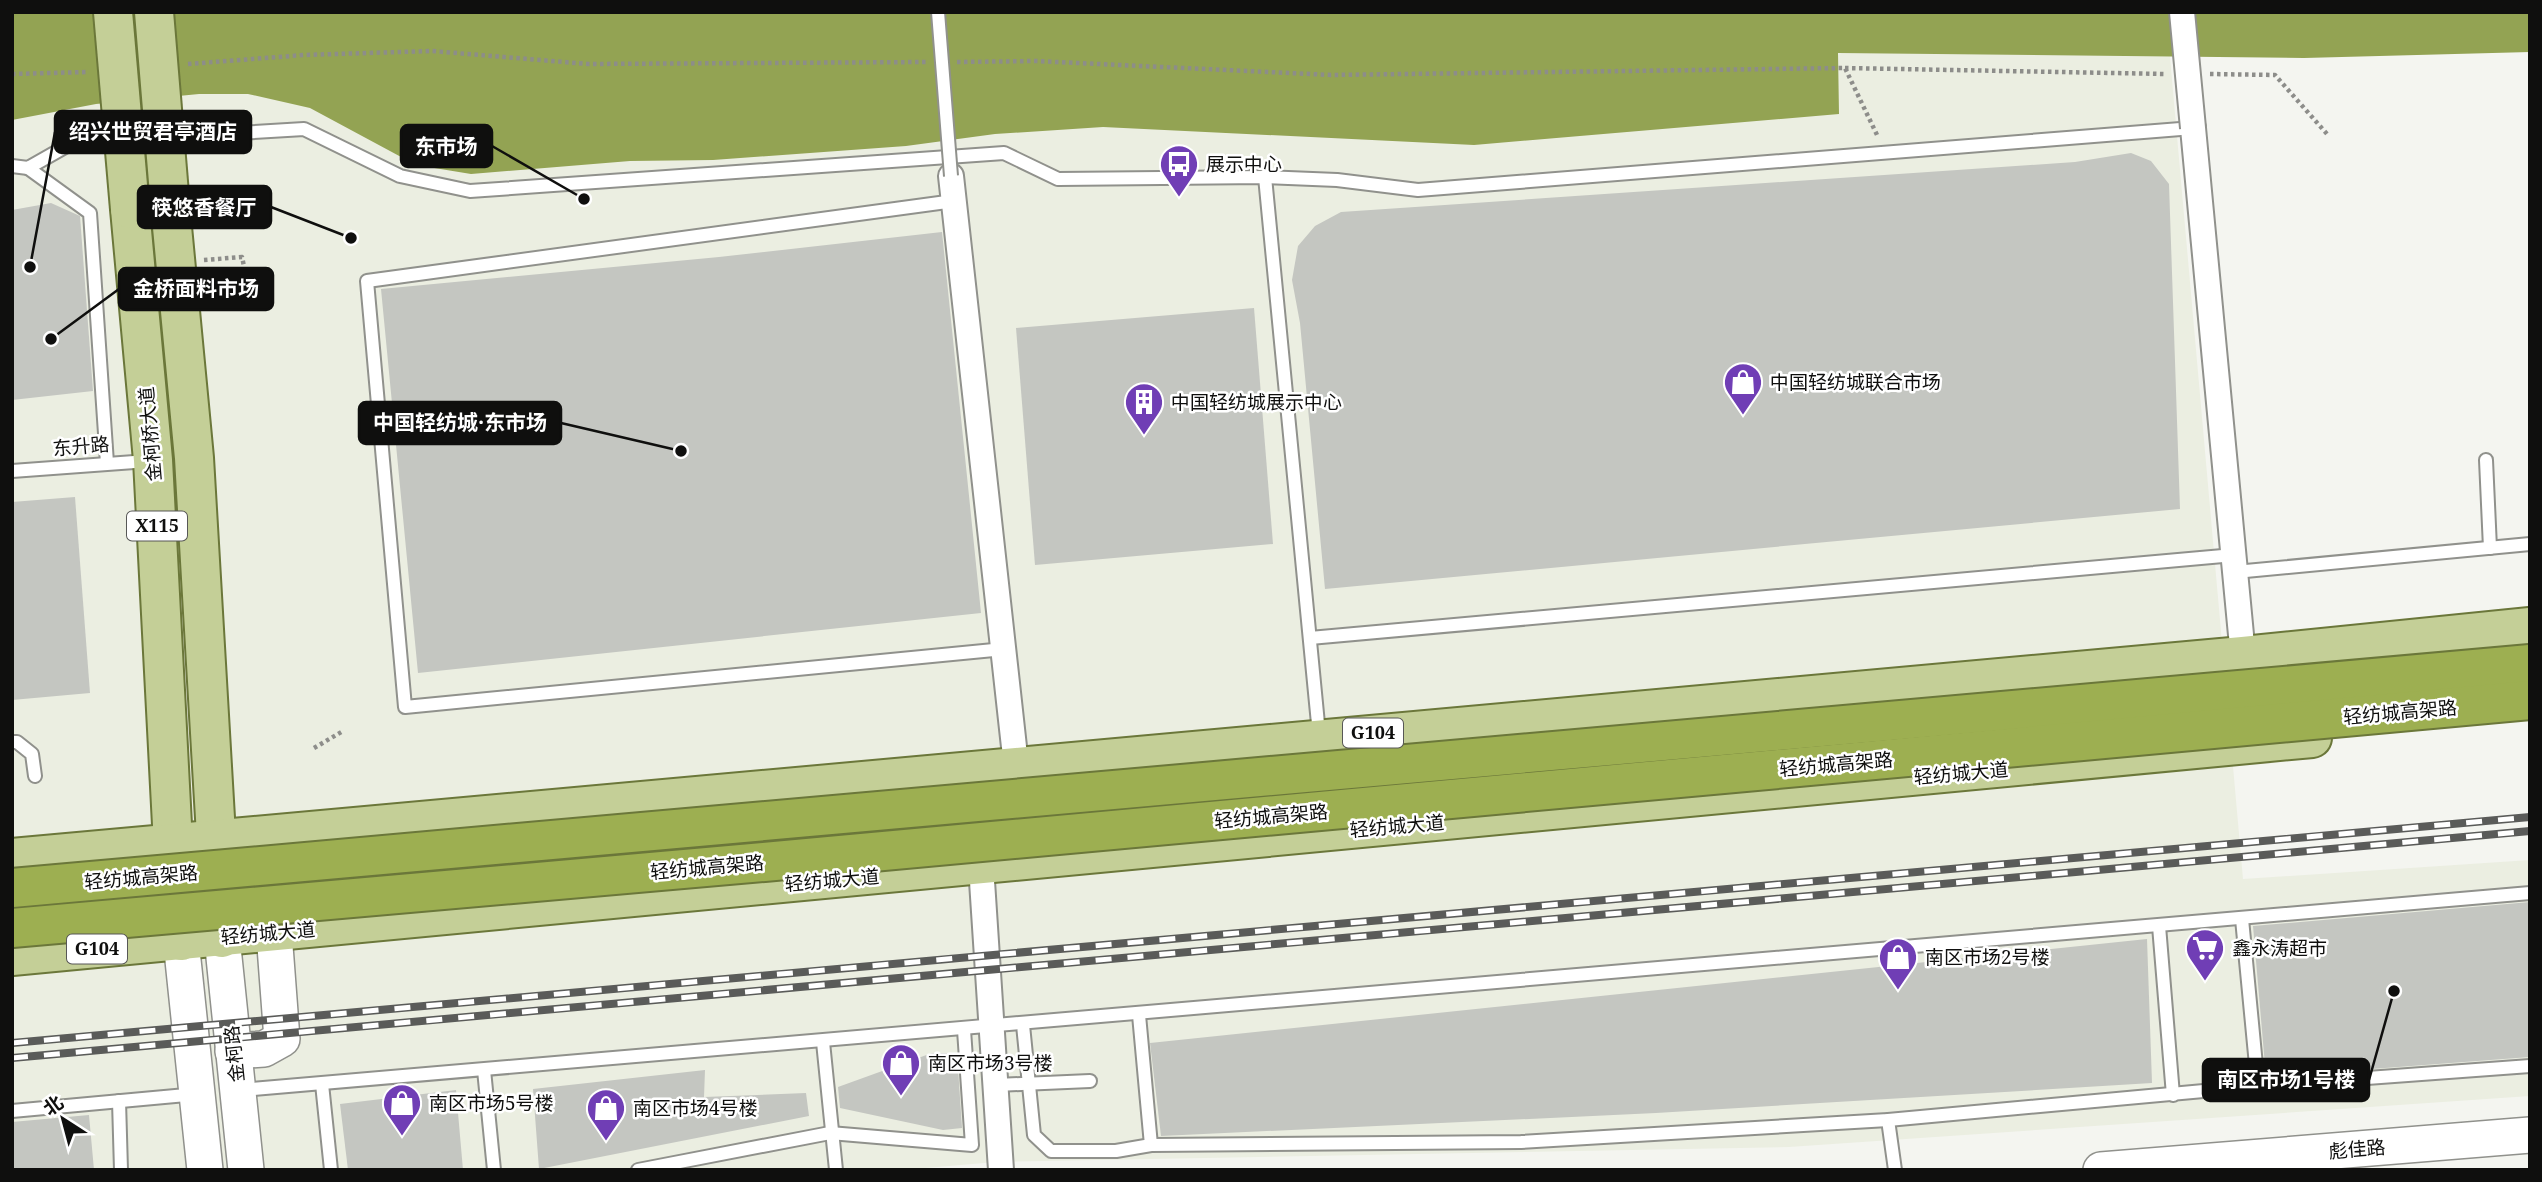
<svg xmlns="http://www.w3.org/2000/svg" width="2542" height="1182" font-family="'Noto Serif','Noto Sans SC',serif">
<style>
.built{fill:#ebeee1}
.water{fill:#93a353}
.building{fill:#c4c6c1}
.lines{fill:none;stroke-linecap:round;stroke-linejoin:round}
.lane-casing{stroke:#90918c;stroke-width:16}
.street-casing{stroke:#90918c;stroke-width:28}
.secondary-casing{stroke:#90918c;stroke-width:38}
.primary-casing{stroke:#6b773a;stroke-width:42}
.path{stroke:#8d8d8a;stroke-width:4.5;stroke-dasharray:3.5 3.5;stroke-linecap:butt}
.lane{stroke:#fff;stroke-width:12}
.street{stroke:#fff;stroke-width:24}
.secondary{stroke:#fff;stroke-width:35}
.primary{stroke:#c4cf97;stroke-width:38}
.rail-casing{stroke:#5a5b59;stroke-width:8}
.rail{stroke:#fff;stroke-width:5;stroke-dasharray:16;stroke-linecap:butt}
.lane-bridge-casing{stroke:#90918c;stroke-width:16;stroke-linecap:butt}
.street-bridge-casing{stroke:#90918c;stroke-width:28;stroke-linecap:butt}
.primary-bridge-casing{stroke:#6b773a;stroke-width:42;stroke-linecap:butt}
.highway-bridge-casing{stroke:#6b773a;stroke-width:42;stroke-linecap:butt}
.lane-bridge{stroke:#fff;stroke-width:12}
.street-bridge{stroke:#fff;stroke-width:24}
.primary-bridge{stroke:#c4cf97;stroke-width:38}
.highway-bridge{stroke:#9daf51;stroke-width:38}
.labels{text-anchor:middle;stroke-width:5;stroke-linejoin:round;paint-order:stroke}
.shield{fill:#fff;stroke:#575756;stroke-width:2}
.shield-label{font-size:18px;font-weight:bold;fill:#0f0f0e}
.poi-label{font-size:19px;fill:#0f0f0e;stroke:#fff;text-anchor:start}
.street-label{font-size:19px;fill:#0f0f0e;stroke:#fff}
.leader{fill:none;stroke:#0f0f0e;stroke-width:2.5}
.callout-dot{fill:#0f0f0e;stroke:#fff;stroke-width:2.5}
.callout{fill:#0f0f0e;stroke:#0f0f0e;stroke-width:2.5}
.callout-label{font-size:21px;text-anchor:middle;font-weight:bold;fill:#fff}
</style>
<rect width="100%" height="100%" fill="#f4f5f0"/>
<polygon class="built" points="12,12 2166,12 2243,879 2530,860 2530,1096 1789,1147 996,1162 902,1170 12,1170"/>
<polygon class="water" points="12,12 2530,12 2530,52 2304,58 1838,53 1839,114 1474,145 1103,127 995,134 906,146 713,160 630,161 471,174 416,165 310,108 248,94 199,94 96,104 12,120"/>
<g class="building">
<polygon points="2131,153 2151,161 2169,184 2180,509 1325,589 1300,323 1292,280 1298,246 1315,226 1341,212 2075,162"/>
<polygon points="51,203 80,216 93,391 12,400 12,210"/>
<polygon points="942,232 981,613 418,673 381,289 719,257"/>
<polygon points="1254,308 1273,544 1035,565 1016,328"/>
<polygon points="75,497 90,693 12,700 12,502"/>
<polygon points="2530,902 2530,1057 2266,1077 2253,926"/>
<polygon points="2147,939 2152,1083 1656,1113 1161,1136 1150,1043"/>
<polygon points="932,1053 957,1053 962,1128 943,1130 840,1108 838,1087"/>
<polygon points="705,1070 704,1097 806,1093 809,1116 539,1169 533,1089"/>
<polygon points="456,1090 463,1170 348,1170 340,1104"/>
<polygon points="89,1115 94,1170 12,1170 12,1122"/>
</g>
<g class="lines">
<g class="lane-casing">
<g id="lane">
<polyline points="12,166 28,168 72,143 304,129 400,176 470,191 1004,153 1058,179 1265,177 1337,180 1418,190 2193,128"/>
<polyline points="28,168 90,213 107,463"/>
<polyline points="1265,177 1319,734"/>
<polyline points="954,201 367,281 405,707 1004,649"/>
<polyline points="2486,460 2490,548"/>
<polyline points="12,471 148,461"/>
<polyline points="2235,572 2530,544"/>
<polyline points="1310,638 2234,555"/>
<polyline points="12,742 17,742 32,754 35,776"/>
<polyline points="2242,919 2258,1086"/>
<polyline points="2159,926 2173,1095"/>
<polyline points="1139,1015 1151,1145"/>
<polyline points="1023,1025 1034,1135 1051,1151 1116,1151 1151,1145 1521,1142 1888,1120 2258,1086 2530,1066"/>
<polyline points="823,1042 836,1170"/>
<polyline points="484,1070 494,1170"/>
<polyline points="322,1084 331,1170"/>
<polyline points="996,1085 1090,1081"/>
<polyline points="241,1090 2530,893"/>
<polyline points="119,1101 121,1170"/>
<polyline points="12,1111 197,1094"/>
<polyline points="1888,1120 1895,1170"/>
<polyline points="638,1170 830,1133 972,1145 964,1030"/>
</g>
</g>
<g class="street-casing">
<g id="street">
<polyline points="2193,128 2243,656"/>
<polyline points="951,176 1016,765"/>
<polyline points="981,866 1001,1170"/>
</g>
</g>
<g class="secondary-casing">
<g id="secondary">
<polyline points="222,938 246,1170"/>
<polyline points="181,941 205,1170"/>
<polyline points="233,1051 264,1049 282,1039 274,933"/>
<polyline points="2101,1170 2530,1135"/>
</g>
</g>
<g class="primary-casing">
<g id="primary">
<polyline points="170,206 194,458 222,938"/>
<polyline points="130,209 153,460 173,844 181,941"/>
<polyline points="12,858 2243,656 2530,627"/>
<polyline points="12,956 2312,738"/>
</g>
</g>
<g class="path">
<polyline points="957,62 1036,61 1331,75 1845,68 1878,137"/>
<polyline points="188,64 304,55 432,51 588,64 927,62"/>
<polyline points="1845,68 2166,74"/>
<polyline points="12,74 88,72"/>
<polyline points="2210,74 2275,75 2327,134"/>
<polyline points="204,260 242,257 245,271"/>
<polyline points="314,748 343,731"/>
</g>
<use href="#lane" class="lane"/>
<use href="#street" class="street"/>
<use href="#secondary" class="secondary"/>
<use href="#primary" class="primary"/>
<g class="rail-casing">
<g id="rail">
<polyline points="12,1043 2530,817"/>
<polyline points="12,1058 2530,831"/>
</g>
</g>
<use href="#rail" class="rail"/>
<g class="lane-bridge-casing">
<polyline id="lane-bridge" points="938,12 951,176"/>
</g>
<g class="street-bridge-casing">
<polyline id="street-bridge" points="2182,12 2193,128"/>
</g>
<g class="primary-bridge-casing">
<g id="primary-bridge">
<polyline points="113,12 130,209"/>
<polyline points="154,12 170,206"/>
</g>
</g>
<g class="highway-bridge-casing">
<g id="highway-bridge">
<polyline points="12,888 2530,664"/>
<polyline points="12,928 764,862 2530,700"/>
</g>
</g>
<use href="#lane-bridge" class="lane-bridge"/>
<use href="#street-bridge" class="street-bridge"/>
<use href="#primary-bridge" class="primary-bridge"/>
<use href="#highway-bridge" class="highway-bridge"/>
</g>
<defs>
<g id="bus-pin" transform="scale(2.0125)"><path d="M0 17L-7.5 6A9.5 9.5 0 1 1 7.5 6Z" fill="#703eb5" stroke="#fff"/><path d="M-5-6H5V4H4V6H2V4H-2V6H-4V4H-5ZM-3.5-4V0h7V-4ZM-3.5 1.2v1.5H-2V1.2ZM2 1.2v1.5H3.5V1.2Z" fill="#fff"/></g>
<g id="shop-pin" transform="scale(2.0125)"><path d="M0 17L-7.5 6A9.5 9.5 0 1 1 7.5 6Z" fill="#703eb5" stroke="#fff"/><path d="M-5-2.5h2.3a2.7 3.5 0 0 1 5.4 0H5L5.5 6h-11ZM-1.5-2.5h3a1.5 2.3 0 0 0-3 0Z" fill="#fff"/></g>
<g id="building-pin" transform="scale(2.0125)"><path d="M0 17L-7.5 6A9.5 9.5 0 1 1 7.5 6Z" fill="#703eb5" stroke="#fff"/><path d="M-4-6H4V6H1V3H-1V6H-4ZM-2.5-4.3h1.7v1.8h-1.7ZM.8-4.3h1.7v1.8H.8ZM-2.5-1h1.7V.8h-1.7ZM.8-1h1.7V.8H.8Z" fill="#fff"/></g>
<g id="supermarket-pin" transform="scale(2.0125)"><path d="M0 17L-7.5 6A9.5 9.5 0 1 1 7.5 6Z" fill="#703eb5" stroke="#fff"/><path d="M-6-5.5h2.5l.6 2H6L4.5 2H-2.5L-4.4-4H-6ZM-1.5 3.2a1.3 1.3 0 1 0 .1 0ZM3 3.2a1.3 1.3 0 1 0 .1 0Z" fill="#fff"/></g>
</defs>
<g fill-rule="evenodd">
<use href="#bus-pin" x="1179" y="164"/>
<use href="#shop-pin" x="1743" y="382"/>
<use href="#building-pin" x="1144" y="402"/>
<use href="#supermarket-pin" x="2205" y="948"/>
<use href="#shop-pin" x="1898" y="957"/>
<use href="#shop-pin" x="901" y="1063"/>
<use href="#shop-pin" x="402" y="1103"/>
<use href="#shop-pin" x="606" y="1108"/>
</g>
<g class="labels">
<g class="shield">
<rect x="127" y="511.5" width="60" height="29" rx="5"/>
<rect x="1343" y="718.5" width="60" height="29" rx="5"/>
<rect x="67" y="934.5" width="60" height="29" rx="5"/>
</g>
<g class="shield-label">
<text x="157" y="532">X115</text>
<text x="1373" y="739">G104</text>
<text x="97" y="955">G104</text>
</g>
<g class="poi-label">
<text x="1206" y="171">展示中心</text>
<text x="1770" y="389">中国轻纺城联合市场</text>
<text x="1171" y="409">中国轻纺城展示中心</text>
<text x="2232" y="955">鑫永涛超市</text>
<text x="1925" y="964">南区市场2号楼</text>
<text x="928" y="1070">南区市场3号楼</text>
<text x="429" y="1110">南区市场5号楼</text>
<text x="633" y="1115">南区市场4号楼</text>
</g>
<g class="street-label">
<text transform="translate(150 434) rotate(-95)" y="7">金柯桥大道</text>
<text transform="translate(81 446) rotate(-5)" y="7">东升路</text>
<text transform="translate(2400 712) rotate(-5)" y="7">轻纺城高架路</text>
<text transform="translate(1836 764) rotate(-5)" y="7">轻纺城高架路</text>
<text transform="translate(1961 773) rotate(-5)" y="7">轻纺城大道</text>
<text transform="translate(1271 816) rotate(-5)" y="7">轻纺城高架路</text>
<text transform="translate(1397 826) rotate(-5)" y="7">轻纺城大道</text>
<text transform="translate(707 867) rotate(-5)" y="7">轻纺城高架路</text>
<text transform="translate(141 877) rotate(-5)" y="7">轻纺城高架路</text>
<text transform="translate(832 880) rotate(-5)" y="7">轻纺城大道</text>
<text transform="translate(268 933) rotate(-5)" y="7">轻纺城大道</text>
<text transform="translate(234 1054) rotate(-96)" y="7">金柯路</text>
<text transform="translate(2357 1149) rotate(-5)" y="7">彪佳路</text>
</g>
</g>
<path class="leader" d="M30 267L55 132M584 199L492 146M351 238L271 207M51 339L119 289M681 451L561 423M2394 991L2369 1080"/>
<g class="callout-dot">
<circle cx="30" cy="267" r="7"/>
<circle cx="584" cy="199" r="7"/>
<circle cx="351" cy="238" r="7"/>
<circle cx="51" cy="339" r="7"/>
<circle cx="681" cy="451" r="7"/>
<circle cx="2394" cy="991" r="7"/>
</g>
<g class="callout">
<rect x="55" y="111" width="196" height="42" rx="7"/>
<rect x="401" y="125" width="91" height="42" rx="7"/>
<rect x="138" y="186" width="133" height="42" rx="7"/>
<rect x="119" y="268" width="154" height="42" rx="7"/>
<rect x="359" y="402" width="202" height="42" rx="7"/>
<rect x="2203" y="1059" width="166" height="42" rx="7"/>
</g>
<g class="callout-label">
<text x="153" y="139">绍兴世贸君亭酒店</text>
<text x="446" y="154">东市场</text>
<text x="204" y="215">筷悠香餐厅</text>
<text x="196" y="296">金桥面料市场</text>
<text x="460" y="430">中国轻纺城·东市场</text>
<text x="2286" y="1087">南区市场1号楼</text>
</g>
<rect width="2542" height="1182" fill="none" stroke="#0f0f0e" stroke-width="28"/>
<g transform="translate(63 1119) rotate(324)" stroke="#ffffff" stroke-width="5" paint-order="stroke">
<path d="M0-5L12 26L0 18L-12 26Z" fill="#0f0f0e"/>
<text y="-10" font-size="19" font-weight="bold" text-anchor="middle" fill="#0f0f0e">北</text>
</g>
</svg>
